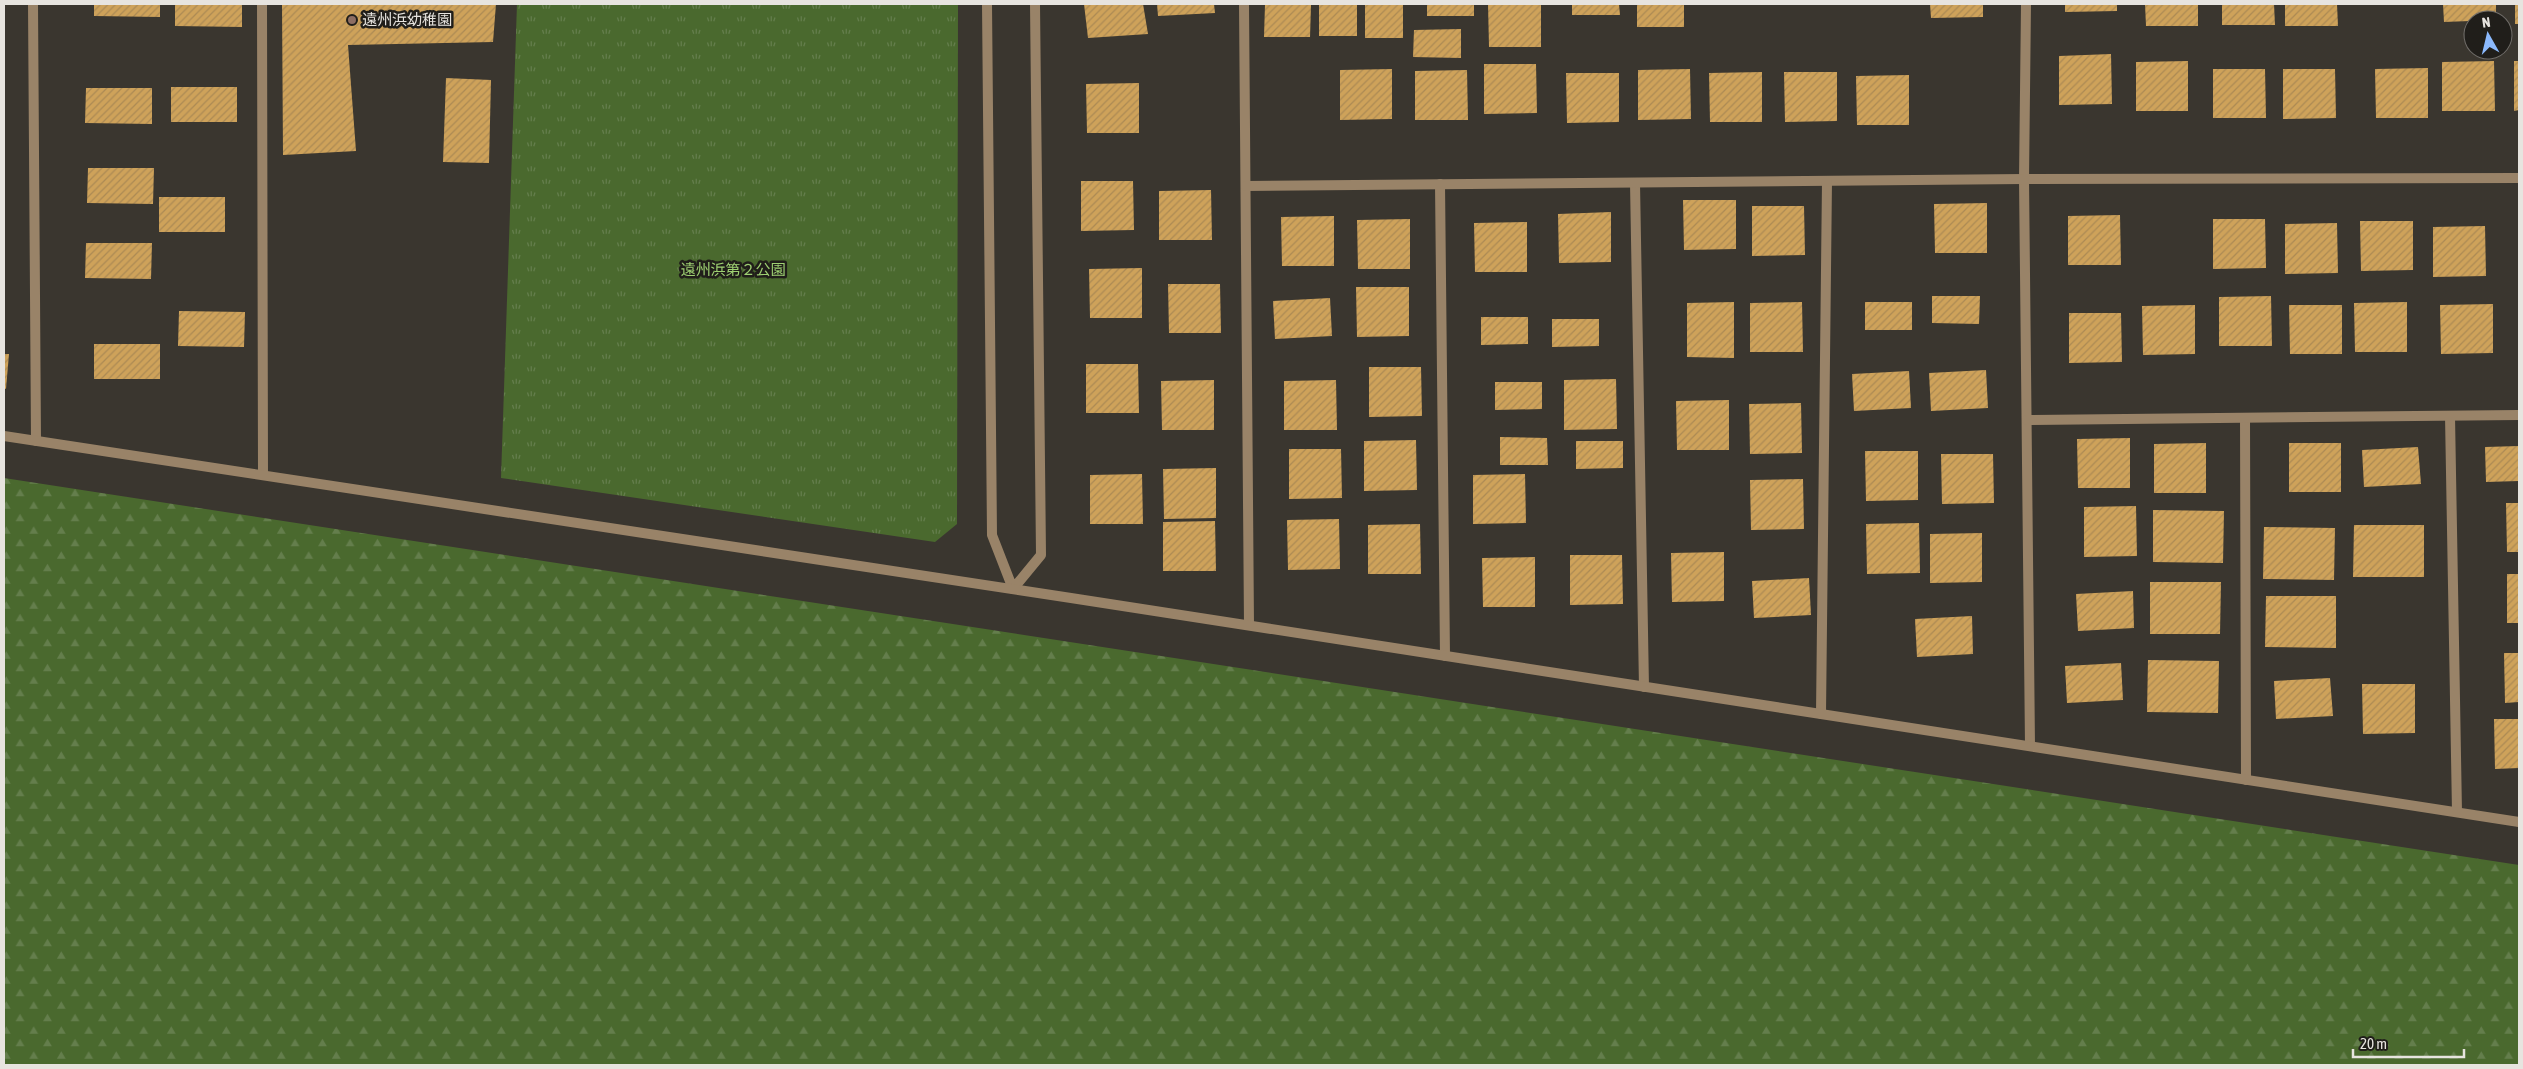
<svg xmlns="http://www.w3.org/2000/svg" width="2523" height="1069" font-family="'Asap Condensed','Noto Sans JP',sans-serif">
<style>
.grass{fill:url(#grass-tufts)}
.forest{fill:url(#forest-firs)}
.building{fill:url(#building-hatch)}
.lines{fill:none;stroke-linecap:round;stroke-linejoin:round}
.minor{stroke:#998368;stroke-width:10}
.tertiary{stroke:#998368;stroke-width:10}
.education-dot{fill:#8d6e63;stroke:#201e1a;stroke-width:2}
.labels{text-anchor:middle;stroke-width:5;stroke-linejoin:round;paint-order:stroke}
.poi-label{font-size:15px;fill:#e7e4df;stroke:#201e1a;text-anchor:start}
.park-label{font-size:15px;fill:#9ed072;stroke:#201e1a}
</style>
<defs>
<pattern id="grass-tufts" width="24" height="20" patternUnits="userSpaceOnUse" patternTransform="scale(1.25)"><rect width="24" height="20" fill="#4a692e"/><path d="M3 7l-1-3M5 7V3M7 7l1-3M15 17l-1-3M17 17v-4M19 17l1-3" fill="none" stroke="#647e4c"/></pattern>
<pattern id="forest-firs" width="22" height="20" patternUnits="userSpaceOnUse" patternTransform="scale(1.25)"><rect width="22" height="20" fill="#4a692e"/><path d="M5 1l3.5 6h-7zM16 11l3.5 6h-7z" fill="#647e4c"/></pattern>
<pattern id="building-hatch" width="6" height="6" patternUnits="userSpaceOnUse" patternTransform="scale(1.25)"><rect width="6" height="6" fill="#cea25a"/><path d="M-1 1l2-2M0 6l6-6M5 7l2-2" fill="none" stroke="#ac8a54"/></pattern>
</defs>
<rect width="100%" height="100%" fill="#3a362f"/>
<polygon class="grass" points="517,4 958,5 957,524 935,542 501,478"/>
<polygon class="forest" points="4,478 2519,865 2519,1065 4,1065"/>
<g class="building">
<polygon points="94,4 160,4 160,17 94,16"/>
<polygon points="175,4 242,4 242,27 175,26"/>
<polygon points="282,4 496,4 493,42 348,45 356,151 283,155"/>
<polygon points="1084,4 1143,4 1148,34 1088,38"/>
<polygon points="1157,4 1214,4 1215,13 1158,16"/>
<polygon points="1265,4 1311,5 1310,37 1264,37"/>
<rect x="1319" y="4" width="38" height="32"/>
<rect x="1365" y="4" width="38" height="34"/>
<rect x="1427" y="4" width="47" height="12"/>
<polygon points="1488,4 1541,4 1541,47 1489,47"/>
<polygon points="1572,4 1619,4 1620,15 1572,15"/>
<rect x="1637" y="4" width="47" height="23"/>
<polygon points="1930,4 1983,4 1983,17 1931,18"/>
<polygon points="2065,4 2117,4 2117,11 2065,12"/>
<polygon points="2145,4 2198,4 2198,26 2146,26"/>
<polygon points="2222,4 2274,4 2275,25 2222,25"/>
<polygon points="2285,4 2337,4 2338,26 2285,26"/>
<polygon points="2443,4 2496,4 2496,20 2444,22"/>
<rect x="2515" y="4" width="4" height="20"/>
<polygon points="1461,29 1461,58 1413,57 1414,30"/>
<polygon points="2111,54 2112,104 2059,105 2059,56"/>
<polygon points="2188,61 2188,111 2136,111 2136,62"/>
<polygon points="2494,61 2495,111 2442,111 2442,62"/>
<polygon points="2514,61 2519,61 2519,110 2514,111"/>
<polygon points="1484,64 1536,64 1537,113 1484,114"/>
<polygon points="2428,68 2428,118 2376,118 2375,69"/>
<polygon points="1392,69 1392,119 1340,120 1340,70"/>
<polygon points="1690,69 1691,119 1638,120 1638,70"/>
<polygon points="2213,69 2265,69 2266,118 2213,118"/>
<polygon points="2283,69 2335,69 2336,118 2283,119"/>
<polygon points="1467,70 1468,120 1415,120 1415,71"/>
<polygon points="1762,72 1762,122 1710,122 1709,73"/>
<polygon points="1784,72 1837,72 1837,121 1785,122"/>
<polygon points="1566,73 1619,73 1619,122 1567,123"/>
<polygon points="1909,75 1909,125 1857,125 1856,76"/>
<polygon points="446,78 491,80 489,163 443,162"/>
<polygon points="1139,83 1139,133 1087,133 1086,84"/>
<rect x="171" y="87" width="66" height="35"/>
<polygon points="86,88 152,88 152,124 85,123"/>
<polygon points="88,168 154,168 153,204 87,203"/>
<polygon points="1081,181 1133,181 1134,230 1081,231"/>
<polygon points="1211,190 1212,240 1159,240 1159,191"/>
<rect x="159" y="197" width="66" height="35"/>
<polygon points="1683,200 1736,200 1736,249 1684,250"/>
<polygon points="1987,203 1987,253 1935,253 1934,204"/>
<polygon points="1752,206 1804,206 1805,255 1752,256"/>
<polygon points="1611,212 1611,262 1559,263 1558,214"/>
<polygon points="2120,215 2121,265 2068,265 2068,216"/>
<polygon points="1334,216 1334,266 1282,266 1281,217"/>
<polygon points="1410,219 1410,269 1358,269 1357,220"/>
<polygon points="2213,219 2265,219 2266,268 2213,269"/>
<polygon points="2360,221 2413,221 2413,270 2361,271"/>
<polygon points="1527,222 1527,272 1475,272 1474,223"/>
<polygon points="2337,223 2338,273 2285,274 2285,224"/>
<polygon points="2485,226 2486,276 2433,277 2433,227"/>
<polygon points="86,243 152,243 151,279 85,278"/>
<polygon points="1142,268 1142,318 1090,318 1089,269"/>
<polygon points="1168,284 1220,284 1221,333 1169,333"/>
<polygon points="1356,287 1409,287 1409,336 1357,337"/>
<polygon points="1932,296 1980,296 1979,324 1932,323"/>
<polygon points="2271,296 2272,346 2219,346 2219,297"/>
<polygon points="1330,298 1332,336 1275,339 1273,301"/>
<polygon points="1734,302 1734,358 1687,357 1687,303"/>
<polygon points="1802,302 1803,352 1750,352 1750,303"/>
<rect x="1865" y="302" width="47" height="28"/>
<polygon points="2407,302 2407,352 2355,352 2354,303"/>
<polygon points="2493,304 2493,353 2441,354 2440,305"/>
<polygon points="2195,305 2195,354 2143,355 2142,306"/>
<polygon points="2289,305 2342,305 2342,354 2290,354"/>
<polygon points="179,311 245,312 244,347 178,346"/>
<polygon points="2069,313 2121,313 2122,362 2069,363"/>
<polygon points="1481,317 1528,317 1528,344 1481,345"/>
<polygon points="1552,319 1599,319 1599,346 1552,347"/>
<rect x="94" y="344" width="66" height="35"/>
<polygon points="4,354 9,354 6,389 4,388"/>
<polygon points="1086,364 1138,364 1139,413 1086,413"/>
<polygon points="1369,367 1421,367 1422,416 1369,417"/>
<polygon points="1986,370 1988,408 1931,411 1929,373"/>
<polygon points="1909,371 1911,408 1854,411 1852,374"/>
<polygon points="1616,379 1617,429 1564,430 1564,380"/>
<polygon points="1214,380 1214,430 1162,430 1161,381"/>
<polygon points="1336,380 1337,430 1284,430 1284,381"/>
<polygon points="1495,382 1542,382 1542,409 1495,410"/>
<polygon points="1729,400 1729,450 1677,450 1676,401"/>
<polygon points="1801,403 1802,453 1750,454 1749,404"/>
<polygon points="1500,437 1547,438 1548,465 1500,465"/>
<polygon points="2130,438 2130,488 2078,488 2077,439"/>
<polygon points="1416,440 1417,490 1364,491 1364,441"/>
<polygon points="1576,441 1623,441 1623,468 1576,469"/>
<polygon points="2206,443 2206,493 2154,493 2154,444"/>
<rect x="2289" y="443" width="52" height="49"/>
<polygon points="2519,446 2519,481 2486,482 2485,447"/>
<polygon points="2418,447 2421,484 2364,487 2362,450"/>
<polygon points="1289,449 1341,449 1342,498 1289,499"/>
<polygon points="1865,451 1918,451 1918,500 1866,501"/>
<polygon points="1941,454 1993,454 1994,503 1942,504"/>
<polygon points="1216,468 1216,518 1164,519 1163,469"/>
<polygon points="1142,474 1143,524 1090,524 1090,475"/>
<polygon points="1525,474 1526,523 1473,524 1473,475"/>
<polygon points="1803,479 1804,529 1751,530 1750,480"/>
<polygon points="2506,503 2519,503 2519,552 2507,552"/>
<polygon points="2136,506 2137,556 2084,557 2084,507"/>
<polygon points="2153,510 2224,511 2223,563 2153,562"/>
<polygon points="1339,519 1340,569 1288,570 1287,520"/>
<polygon points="1215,521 1216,571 1163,571 1163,522"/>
<polygon points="1919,523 1920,573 1867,574 1866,524"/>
<polygon points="1420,524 1421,574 1368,574 1368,525"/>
<polygon points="2354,525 2424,525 2424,577 2353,577"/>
<polygon points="2264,527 2335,528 2334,580 2263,579"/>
<polygon points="1982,533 1982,582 1930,583 1930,534"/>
<polygon points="1724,552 1724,601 1672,602 1671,553"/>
<polygon points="1570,555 1622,555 1623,604 1570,605"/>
<polygon points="1535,557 1535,607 1483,607 1482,558"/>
<rect x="2507" y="574" width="12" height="49"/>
<polygon points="1809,578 1811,615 1754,618 1752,581"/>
<polygon points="2150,582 2221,582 2220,634 2150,634"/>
<polygon points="2133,591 2134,628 2078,631 2076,594"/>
<polygon points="2266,596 2336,596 2336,648 2265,647"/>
<polygon points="1972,616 1973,654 1917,657 1915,619"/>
<polygon points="2504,653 2519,653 2519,702 2505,703"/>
<polygon points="2148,660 2219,661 2218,713 2147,712"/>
<polygon points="2121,663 2123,700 2067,703 2065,666"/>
<polygon points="2330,678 2333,716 2276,719 2274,681"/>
<polygon points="2362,684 2415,684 2415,733 2363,734"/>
<polygon points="2494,719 2519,719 2519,768 2495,769"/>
</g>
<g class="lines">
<g class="minor">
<polyline points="33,4 36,441"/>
<polyline points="262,4 263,475"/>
<polyline points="1244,4 1249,625"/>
<polyline points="2026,4 2024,179 2030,746"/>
<polyline points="1635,183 1644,687"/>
<polyline points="1440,184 1445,656"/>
<polyline points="1246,186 2024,179 2519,178"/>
<polyline points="2450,416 2457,812"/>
<polyline points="2245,418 2246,780"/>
<polyline points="2027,420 2519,415"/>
<polyline points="1821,714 1827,181"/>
</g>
<g class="tertiary">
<polyline points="987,4 992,535 1013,589 1041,555 1035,4"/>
<polyline points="4,436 1071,598 2519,822"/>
</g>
</g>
<circle class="education-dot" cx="352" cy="20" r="5"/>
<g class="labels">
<g class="poi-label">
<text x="362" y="25">遠州浜幼稚園</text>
</g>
<g class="park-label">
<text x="733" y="275">遠州浜第２公園</text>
</g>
</g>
<rect width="2523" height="1069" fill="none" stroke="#e7e4df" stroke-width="10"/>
<g transform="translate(2488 35) rotate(352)"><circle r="24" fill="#201e1a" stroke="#706d69"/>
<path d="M0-4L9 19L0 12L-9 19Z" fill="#8bb9fc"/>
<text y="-8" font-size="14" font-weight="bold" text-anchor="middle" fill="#e7e4df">N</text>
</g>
<path d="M2353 1049v8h111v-8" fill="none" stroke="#e7e4df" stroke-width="2.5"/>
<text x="2360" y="1049" font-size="15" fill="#e7e4df" stroke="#201e1a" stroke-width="4" paint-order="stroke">20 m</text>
</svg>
